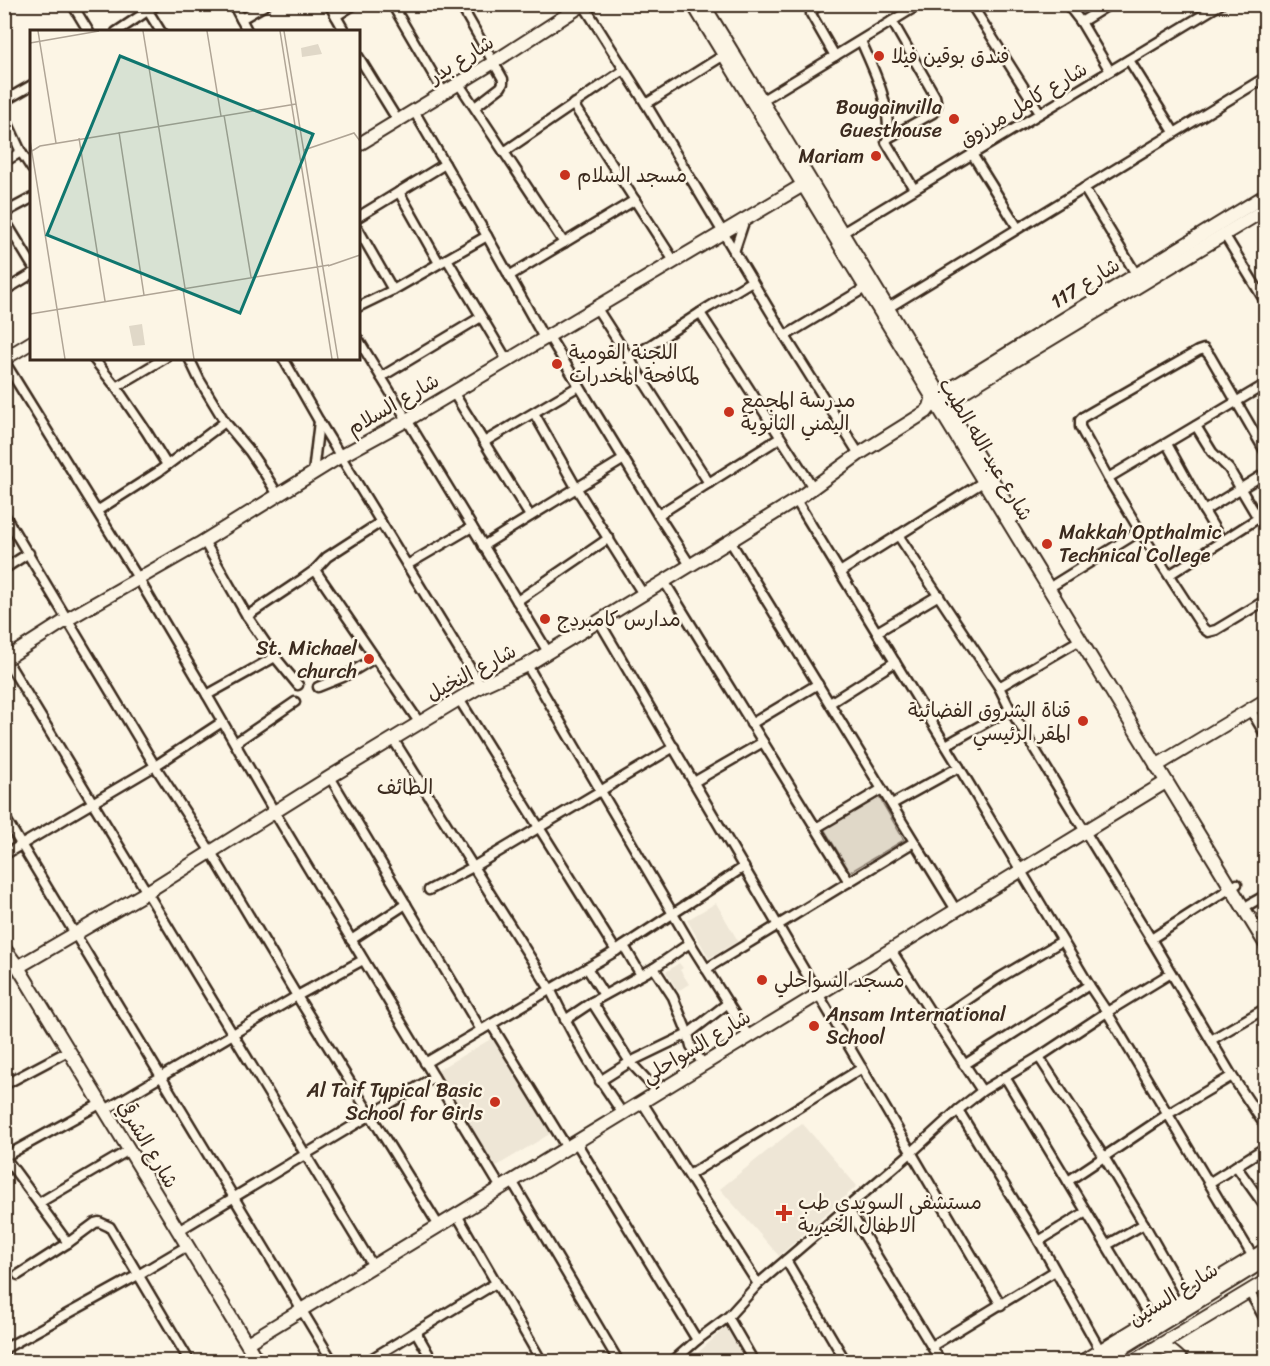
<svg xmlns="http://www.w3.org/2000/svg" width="1270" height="1366" font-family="Sriracha,'Playpen Sans Arabic',sans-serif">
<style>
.built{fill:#eee6d6}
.green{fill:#e0d8c8;stroke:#8e8173;stroke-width:1.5}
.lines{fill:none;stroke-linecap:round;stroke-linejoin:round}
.street-casing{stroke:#3b2a1e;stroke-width:13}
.secondary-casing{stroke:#3b2a1e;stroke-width:16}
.street{stroke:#fcf5e5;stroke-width:8}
.secondary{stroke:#fcf5e5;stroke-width:12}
.poi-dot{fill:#c8321e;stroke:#fcf5e5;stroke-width:2}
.labels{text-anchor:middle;stroke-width:5;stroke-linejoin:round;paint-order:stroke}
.poi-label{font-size:20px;fill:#3b2a1e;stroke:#fcf5e5;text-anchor:start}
.street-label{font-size:20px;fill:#3b2a1e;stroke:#fcf5e5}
.neighbourhood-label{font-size:21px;fill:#3b2a1e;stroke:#fcf5e5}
.inset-road{fill:none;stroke:#afa495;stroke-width:1.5}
.view{fill:#0f766e;fill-opacity:0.15;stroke:#0f766e;stroke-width:3}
.inset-edge{fill:none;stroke:#3b2a1e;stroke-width:3}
</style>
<rect width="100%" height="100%" fill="#fcf5e5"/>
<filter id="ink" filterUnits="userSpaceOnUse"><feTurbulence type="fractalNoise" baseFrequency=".0167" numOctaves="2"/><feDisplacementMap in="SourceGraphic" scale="12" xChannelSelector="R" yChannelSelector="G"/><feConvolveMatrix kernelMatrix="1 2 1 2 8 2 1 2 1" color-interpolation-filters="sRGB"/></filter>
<g filter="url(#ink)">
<g class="built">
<polygon points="716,903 738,941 709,958 687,920"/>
<polygon points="679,963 683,968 680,970 689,984 678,991 666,972"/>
<polygon points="496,1036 553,1132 495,1167 436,1071"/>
<polygon points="802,1123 857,1186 779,1256 720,1189"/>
<polygon points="726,1327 747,1361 689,1361"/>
</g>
<polygon class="green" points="879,797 904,840 850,872 824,829"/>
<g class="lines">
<g class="street-casing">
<g id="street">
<polyline points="72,4 89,32"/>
<polyline points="233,4 248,32"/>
<polyline points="329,4 345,32"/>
<polyline points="392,4 444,93"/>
<polyline points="460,4 503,79 503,83 501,87 475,107"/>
<polyline points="583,4 646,104 785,336 859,454"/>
<polyline points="821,4 811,11 811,14 835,56"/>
<polyline points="971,4 1040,113"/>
<polyline points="1067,4 1081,22 1110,71"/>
<polyline points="148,11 161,32"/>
<polyline points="336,16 355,4"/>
<polyline points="241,19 267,4"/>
<polyline points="892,21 935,96 937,105 933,113 888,138 886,142 914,189"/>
<polyline points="1081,22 1110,4"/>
<polyline points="116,32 158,4"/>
<path d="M861,41C875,73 890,102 888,138"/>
<polyline points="358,56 398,121"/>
<polyline points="1129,60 1174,132"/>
<polyline points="459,84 564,243"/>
<polyline points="4,101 32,85"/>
<polyline points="761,101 920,4"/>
<polyline points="573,104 674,261"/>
<polyline points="646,104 724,55"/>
<polyline points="414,111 487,236 544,338"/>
<polyline points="4,115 21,152 32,169"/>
<polyline points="504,152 624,70"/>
<polyline points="972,154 1018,228"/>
<polyline points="4,162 21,152"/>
<polyline points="1084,188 1136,274"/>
<polyline points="399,192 439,263"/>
<polyline points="4,213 32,198"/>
<polyline points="358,217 445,164"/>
<polyline points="4,219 32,265"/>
<polyline points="358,229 393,290"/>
<polyline points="842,233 1221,4"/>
<polyline points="1224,234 1266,303"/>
<polyline points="734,252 745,219"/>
<polyline points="447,259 507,360"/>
<polyline points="509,276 635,200"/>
<polyline points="4,291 32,274"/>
<polyline points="358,307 393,290 487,236"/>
<polyline points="596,307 709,483"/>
<polyline points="888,308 1266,77"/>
<polyline points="700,313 814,489"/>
<polyline points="548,335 658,515 690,565"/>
<polyline points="785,336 865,288"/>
<polyline points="358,339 548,652"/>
<polyline points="93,358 116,387 146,431 167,465"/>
<polyline points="189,358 199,379 225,422 250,452 265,474 278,495"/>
<polyline points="283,358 319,421 481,686"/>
<polyline points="629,359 709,307 752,281"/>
<polyline points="4,361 138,578 207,695 275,813 501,1188"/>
<polyline points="381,377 481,317"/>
<polyline points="116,387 165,358"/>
<polyline points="453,392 530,516"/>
<polyline points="534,413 577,489 643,594"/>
<polyline points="1196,426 1212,452 1229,469 1258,518"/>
<polyline points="484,442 579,386"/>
<polyline points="1167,444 1204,511 1222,541"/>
<polyline points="1266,453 1210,356 1204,349 1198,351 1083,417 1080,420 1080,427 1108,478 1140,531 1203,628 1208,632 1216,630 1266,600"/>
<polyline points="313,473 319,421"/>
<polyline points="1108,478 1266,384"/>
<polyline points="796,500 959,767 1089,985 1107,1012 1253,1257"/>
<polyline points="97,511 158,472 225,422"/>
<polyline points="1204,511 1266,473"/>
<polyline points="4,514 155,766 211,852 297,996 439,1226"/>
<polyline points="658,515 780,438"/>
<polyline points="898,535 999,687 1010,709 1151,939 1232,1076 1266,1127"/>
<polyline points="204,541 247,616 275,657 298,685"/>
<polyline points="730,541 956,910"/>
<path d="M483,546C530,516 577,488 624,459"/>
<polyline points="407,565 472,527"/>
<polyline points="4,569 29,553"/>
<polyline points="315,570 419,722"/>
<polyline points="840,572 983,482"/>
<polyline points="1169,575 1266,513"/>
<polyline points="664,581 849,882"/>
<polyline points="1055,584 1140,531"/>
<polyline points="517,601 609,538"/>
<polyline points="247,616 301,580 315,570 327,557 381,522"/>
<polyline points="599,621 1001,1305"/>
<polyline points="877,632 939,595"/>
<polyline points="4,656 373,1266"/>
<polyline points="527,665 690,943 749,1037"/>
<polyline points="318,687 343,677 375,658"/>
<polyline points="999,687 1080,640"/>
<polyline points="207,695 275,657"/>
<polyline points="459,699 616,951"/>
<polyline points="830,703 895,662"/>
<polyline points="1250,709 1266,736"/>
<polyline points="751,724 818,684"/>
<path d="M393,739L550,989C571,1033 595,1074 623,1114"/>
<polyline points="235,743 295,702"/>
<polyline points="946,745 1010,709"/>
<polyline points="330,777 481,1030"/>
<polyline points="694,782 763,742"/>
<polyline points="892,804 959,767"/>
<polyline points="4,816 333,1362"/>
<polyline points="816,828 882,789"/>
<polyline points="4,855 155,766 222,722"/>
<polyline points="429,890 473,867 674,747"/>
<polyline points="1250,904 1266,895"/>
<polyline points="1151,939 1237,884"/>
<polyline points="351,940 406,904"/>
<polyline points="624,946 641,975"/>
<polyline points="891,950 936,1021 982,1091"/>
<polyline points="587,968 604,995"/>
<polyline points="654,968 673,997 688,1034 691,1046 703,1064"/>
<polyline points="706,969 914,842"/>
<polyline points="592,1002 630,1062 658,1092"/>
<polyline points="565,1020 592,1002 654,968 690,943"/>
<polyline points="936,1021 1001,977 1062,941"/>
<polyline points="491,1024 567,1148"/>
<polyline points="1211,1040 1266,1008"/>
<polyline points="1039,1057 1104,1157 1144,1224 1186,1298"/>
<polyline points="425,1063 616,951 744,867"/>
<polyline points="964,1065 1089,985"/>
<polyline points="1005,1077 1151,1319"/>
<polyline points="600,1081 630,1062 688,1034 728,1003"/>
<polyline points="4,1085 68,1051"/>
<polyline points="642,1102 758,1284"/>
<polyline points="105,1110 297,996 363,960"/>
<polyline points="958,1110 1039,1241 1100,1350"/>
<polyline points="576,1142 697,1340"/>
<polyline points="4,1156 68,1243"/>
<polyline points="4,1157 100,1104"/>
<polyline points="1236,1166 1266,1208"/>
<polyline points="689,1175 862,1068"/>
<polyline points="512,1181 619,1362"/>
<polyline points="1068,1181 1168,1114 1232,1076"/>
<polyline points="1209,1183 1266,1147"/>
<polyline points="39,1203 129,1150"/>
<polyline points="847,1207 941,1362"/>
<polyline points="457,1215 542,1362"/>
<polyline points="178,1231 434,1077"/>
<polyline points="1039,1241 1086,1212"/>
<polyline points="1107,1245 1144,1224"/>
<polyline points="786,1260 846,1362"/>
<polyline points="18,1275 68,1243 95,1223 99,1222 110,1227 190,1362"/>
<polyline points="1249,1291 1266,1321"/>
<polyline points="728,1317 754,1362"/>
<polyline points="416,1332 433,1362"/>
<polyline points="932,1346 1055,1271"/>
<polyline points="4,1349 138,1275 187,1246"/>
<polyline points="4,1356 8,1362"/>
<polyline points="366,1362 496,1283"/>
<polyline points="672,1362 697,1340 728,1317 758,1284 912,1152 958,1110 982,1091 1039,1057 1107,1012 1171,973"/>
</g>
</g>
<g class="secondary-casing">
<g id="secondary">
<polyline points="693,4 1266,945"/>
<polyline points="703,4 1014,516"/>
<polyline points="358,145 494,62 584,4"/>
<polyline points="4,359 32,342"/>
<polyline points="938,407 1266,209"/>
<polyline points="4,660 68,619 199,544 341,456 407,420 808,182"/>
<polyline points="1156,766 1266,700"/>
<polyline points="4,948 18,967 258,1362"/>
<polyline points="18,967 147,892 330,777 459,699 481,686 527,665 730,541 796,500 859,454 926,412 930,407 932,400 1266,195"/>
<polyline points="247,1343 1166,782"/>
<path d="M1153,1349C1169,1347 1173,1352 1183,1362"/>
<polyline points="1081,1362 1266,1249"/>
<polyline points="1100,1362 1266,1260"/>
<polyline points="1132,1362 1266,1281"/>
</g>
</g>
<use href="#street" class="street"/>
<use href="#secondary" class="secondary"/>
</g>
</g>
<g class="poi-dot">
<circle cx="879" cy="56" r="6"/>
<circle cx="954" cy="119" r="6"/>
<circle cx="876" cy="156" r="6"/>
<circle cx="565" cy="175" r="6"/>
<circle cx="557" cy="364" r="6"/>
<circle cx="729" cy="412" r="6"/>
<circle cx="1047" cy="544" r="6"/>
<circle cx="545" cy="619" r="6"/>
<circle cx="369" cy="659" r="6"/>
<circle cx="1083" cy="721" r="6"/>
<circle cx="762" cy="980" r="6"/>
<circle cx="814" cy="1026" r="6"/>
<circle cx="495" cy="1102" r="6"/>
<path d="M781 1204h6v6h6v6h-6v6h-6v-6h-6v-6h6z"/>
</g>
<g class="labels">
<g class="poi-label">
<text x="891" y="63">فندق بوقين فيلا</text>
<text x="942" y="114" text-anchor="end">Bougainvilla<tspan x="942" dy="23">Guesthouse</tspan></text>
<text x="864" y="163" text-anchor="end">Mariam</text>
<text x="577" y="182">مسجد السلام</text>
<text x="569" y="359">اللجنة القومية<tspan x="569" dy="23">لمكافحة المخدرات</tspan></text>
<text x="741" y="407">مدرسة المجمع<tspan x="741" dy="23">اليمني الثانوية</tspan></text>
<text x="1059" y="539">Makkah Opthalmic<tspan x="1059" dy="23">Technical College</tspan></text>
<text x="557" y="626">مدارس كامبردج</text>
<text x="357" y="655" text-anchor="end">St. Michael<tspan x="357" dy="23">church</tspan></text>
<text x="1071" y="717" text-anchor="end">قناة الشروق الفضائية<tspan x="1071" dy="23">المقر الرئيسي</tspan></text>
<text x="774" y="987">مسجد السواحلي</text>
<text x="826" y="1021">Ansam International<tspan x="826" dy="23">School</tspan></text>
<text x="483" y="1097" text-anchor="end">Al Taif Typical Basic<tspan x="483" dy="23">School for Girls</tspan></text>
<text x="798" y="1209">مستشفى السويدي طب<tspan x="798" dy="23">الاطفال الخيرية</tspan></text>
</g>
<g class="street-label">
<text transform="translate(461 59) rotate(-32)" y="7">شارع بدر</text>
<text transform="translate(1023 104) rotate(-31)" y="7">شارع كامل مرزوق</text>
<text transform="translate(1085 283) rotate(-32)" y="7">شارع 117</text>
<text transform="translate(393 404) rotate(-30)" y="7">شارع السلام</text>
<text transform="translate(986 449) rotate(59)" y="7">شارع عبد الله الطيب</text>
<text transform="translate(471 672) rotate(-28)" y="7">شارع النخيل</text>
<text transform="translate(696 1046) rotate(-31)" y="7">شارع السواحلي</text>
<text transform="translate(148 1144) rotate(59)" y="7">شارع الشرقي</text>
<text transform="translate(1173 1294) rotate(-32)" y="7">شارع الستين</text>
</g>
<g class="neighbourhood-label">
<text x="405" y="794">الطائف</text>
</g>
</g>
<g transform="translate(30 30)">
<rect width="330" height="330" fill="#fcf5e5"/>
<path d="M288,14L292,24L272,27L271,18ZM112,294L115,315L103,316L99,296Z" fill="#e0d8c8"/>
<path class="inset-road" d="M8,1L26,113M113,1L155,258M177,1L191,86M250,1L302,329M254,1L308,329M0,13L69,1M194,85L221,247M89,102L114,265M49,108L75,271M0,110L35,329M274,120L324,103L330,111M2,121L10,116L266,74M298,236L330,225M153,259L164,329M0,284L299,235"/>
<path class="view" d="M90,26L283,104L210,283L17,205Z"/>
<rect width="330" height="330" class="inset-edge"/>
</g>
<rect width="1270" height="1366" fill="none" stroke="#fcf5e5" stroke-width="24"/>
<rect x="12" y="12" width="1246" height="1342" fill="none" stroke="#3b2a1e" stroke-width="2" filter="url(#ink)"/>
</svg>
